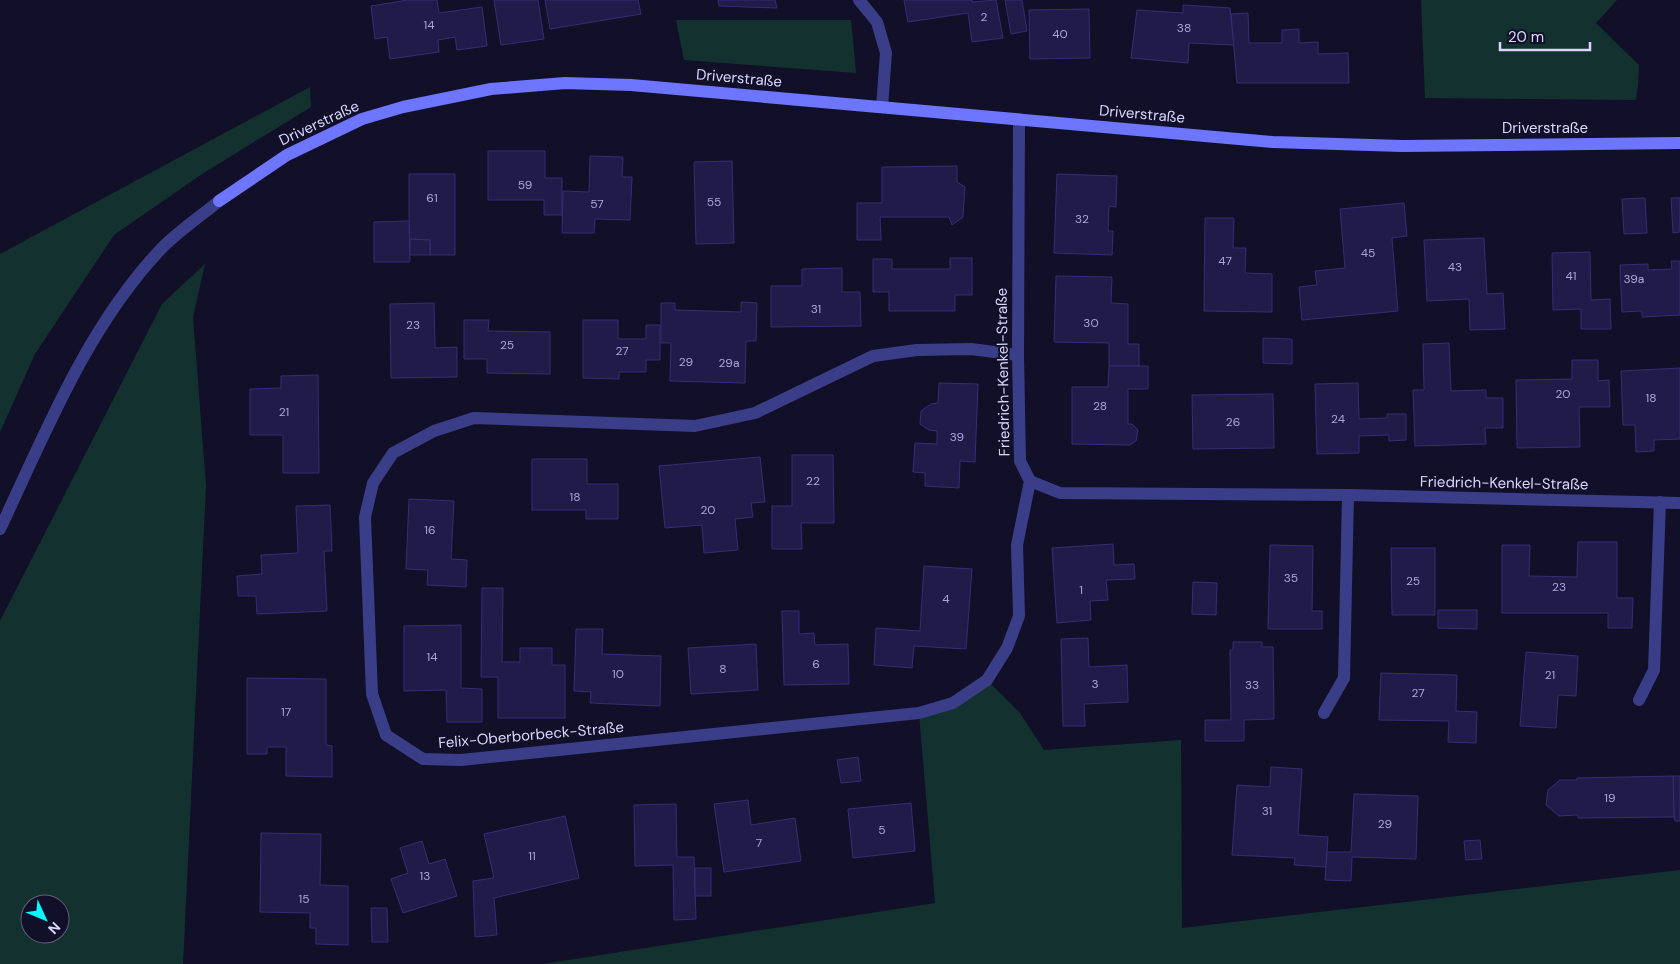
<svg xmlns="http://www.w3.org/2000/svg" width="1680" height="964" font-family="'DM Sans',sans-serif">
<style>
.green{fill:#13322f;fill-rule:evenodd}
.building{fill:#211b4a;stroke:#362d76}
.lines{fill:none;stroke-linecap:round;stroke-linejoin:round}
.street{stroke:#3a3e88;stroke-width:12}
.secondary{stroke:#6e76ff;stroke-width:12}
.labels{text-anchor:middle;stroke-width:4;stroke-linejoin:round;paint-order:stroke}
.number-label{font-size:12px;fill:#aaa8d2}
.street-label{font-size:15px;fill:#d8d7ff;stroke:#121028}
</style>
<rect width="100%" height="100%" fill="#121028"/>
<g class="green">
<polygon points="1421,0 1617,0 1596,23 1639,65 1638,86 1636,100 1425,98"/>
<polygon points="676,20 851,20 856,73 684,60"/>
<polygon points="310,87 311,107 202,174 114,235 35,354 0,432 0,254"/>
<path d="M205,264L193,317L206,486L183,964H0V621L162,304ZM30,904H60V934H30Z"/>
<polygon points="987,680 1020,713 1044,750 1181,740 1182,928 1680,870 1680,964 543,964 935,903 919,713"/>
</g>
<g class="building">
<polygon points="437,0 439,13 482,7 487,46 457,50 455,37 438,40 439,52 390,59 387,37 375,39 371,6 408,0"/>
<polygon points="494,0 538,0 544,39 501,45"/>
<polygon points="545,0 638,0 641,14 550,29"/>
<polygon points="718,0 775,0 777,8 719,6"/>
<polygon points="904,0 972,0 972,2 996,0 1003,38 972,42 968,13 908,22"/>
<polygon points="1005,0 1022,0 1027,31 1011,34"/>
<polygon points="1183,5 1230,8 1234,45 1189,43 1188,63 1131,58 1137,10 1183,13"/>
<polygon points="1089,9 1090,58 1030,59 1029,10"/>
<polygon points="1248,13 1249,43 1282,43 1282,30 1299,29 1299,43 1318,42 1318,54 1348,53 1349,83 1237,83 1231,14"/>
<polygon points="488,151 545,151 545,178 562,178 562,215 544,215 544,200 488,200"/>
<polygon points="590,156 623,157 622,177 632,177 630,220 595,219 594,233 562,233 563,191 589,192"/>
<polygon points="732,161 734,243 696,244 694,162"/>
<polygon points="957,166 957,182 965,187 963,217 952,225 949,217 880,217 881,240 857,240 857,203 882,203 882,167"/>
<polygon points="409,174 455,174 455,255 430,255 430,240 409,239"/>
<polygon points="1057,174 1117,176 1116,207 1109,206 1108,231 1113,231 1112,255 1054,253"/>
<polygon points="1645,198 1647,233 1624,234 1622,199"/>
<polygon points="1671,198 1680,198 1680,232 1673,233"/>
<polygon points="1404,203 1407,236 1392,238 1398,311 1302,320 1299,287 1317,285 1315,271 1345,268 1340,209"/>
<polygon points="1205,218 1234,218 1233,248 1246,248 1245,273 1272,274 1272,312 1204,311"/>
<polygon points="409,221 410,262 374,262 374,222"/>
<polygon points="1484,238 1487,294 1503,293 1505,329 1470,330 1469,299 1427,301 1424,240"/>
<polygon points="410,239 430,240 430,255 410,255"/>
<polygon points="1590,252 1591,300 1610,299 1611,329 1581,329 1581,309 1553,310 1552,253"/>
<polygon points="950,258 972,258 972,295 955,295 955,311 889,311 889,292 873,292 873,259 892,259 892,269 950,269"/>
<polygon points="1671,261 1680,261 1680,315 1642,317 1642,311 1622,312 1620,265 1648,264 1648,270 1672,269"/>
<polygon points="842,268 842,292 860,292 861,326 771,327 771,286 802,286 802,269"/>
<polygon points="1056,276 1112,277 1111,303 1128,304 1128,344 1139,344 1139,366 1109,366 1109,343 1054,342"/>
<polygon points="741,302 757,303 756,341 746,341 745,383 670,381 671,343 661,343 661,303 675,303 675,310 741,312"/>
<polygon points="434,303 435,348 457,347 457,377 391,378 390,304"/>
<polygon points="464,320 489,320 488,331 550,332 550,374 487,373 487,359 464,359"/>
<polygon points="583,320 618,320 618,339 646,339 646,325 660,325 660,360 646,360 646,372 619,372 619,379 583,378"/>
<polygon points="1263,338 1292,339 1292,364 1263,363"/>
<polygon points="1449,343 1451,391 1486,390 1486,398 1503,398 1503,428 1485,428 1486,444 1415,446 1413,390 1424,390 1423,344"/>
<polygon points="1572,360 1598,360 1598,381 1609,380 1610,407 1579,407 1580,447 1517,448 1516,380 1572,379"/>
<polygon points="1109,366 1148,366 1148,389 1128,389 1128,424 1132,424 1138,430 1136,441 1130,445 1072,444 1072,387 1108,387"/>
<polygon points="1680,368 1680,439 1654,440 1654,451 1636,452 1635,425 1623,425 1621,371"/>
<polygon points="318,375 319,473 283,473 283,435 250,435 250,389 281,388 281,376"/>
<polygon points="939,383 978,384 975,462 960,461 959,488 925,486 925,473 913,472 915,443 937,444 937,431 929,430 920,424 921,411 931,404 938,403"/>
<polygon points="1358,383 1359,419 1387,418 1387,414 1406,414 1406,440 1389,441 1389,435 1359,436 1359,453 1317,454 1315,384"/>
<polygon points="1273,394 1274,448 1193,449 1192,395"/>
<polygon points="792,455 833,455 834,523 801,523 802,549 772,549 772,506 792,506"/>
<polygon points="760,457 765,502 751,503 753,517 735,519 738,550 704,553 702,525 665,528 659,466"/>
<polygon points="532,459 587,459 587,484 618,484 618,519 586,519 586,510 532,510"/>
<polygon points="409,499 454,501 451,559 467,560 466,587 427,585 428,570 406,569"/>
<polygon points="330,505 332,551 324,551 327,611 257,614 256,596 238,596 237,576 262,574 261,555 298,553 296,506"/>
<polygon points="1578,542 1617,542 1617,598 1633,598 1632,628 1608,628 1608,613 1502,613 1502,545 1530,545 1529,576 1577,577"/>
<polygon points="1113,544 1114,565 1134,564 1135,579 1106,580 1108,600 1090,601 1091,620 1057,623 1052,548"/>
<polygon points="1270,545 1313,546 1312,611 1322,611 1322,629 1268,629"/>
<polygon points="1391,548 1435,548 1435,615 1392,615"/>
<polygon points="924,566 972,569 966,649 914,646 912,668 874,665 876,628 920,631"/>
<polygon points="1193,582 1217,583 1216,615 1192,614"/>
<polygon points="482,588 503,588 502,662 520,662 520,648 552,648 552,665 565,665 565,718 498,718 498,677 481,677"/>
<polygon points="1438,610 1477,610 1477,629 1438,628"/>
<polygon points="782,611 799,611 799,634 814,633 815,645 848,644 849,684 784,685"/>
<polygon points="461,625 461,688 482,689 482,722 447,722 446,690 404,691 404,626"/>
<polygon points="576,629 603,629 602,654 661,656 660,706 590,703 591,692 574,691"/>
<polygon points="1088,638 1089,667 1127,665 1128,702 1084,704 1085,726 1063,726 1061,639"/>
<polygon points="1233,642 1262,642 1262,647 1273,647 1274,719 1244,720 1244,741 1205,741 1205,720 1231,720 1230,650 1233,650"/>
<polygon points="756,644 758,690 691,694 688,648"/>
<polygon points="1526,652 1578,656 1576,696 1558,695 1556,728 1520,726"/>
<polygon points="1381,673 1457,675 1456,711 1477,712 1476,743 1448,742 1449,721 1379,720"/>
<polygon points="247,678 326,679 326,745 332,746 332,777 286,776 286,747 267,747 267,754 247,754"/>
<polygon points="858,757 861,781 841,783 837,760"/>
<polygon points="1271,767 1302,769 1298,835 1328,837 1326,867 1294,865 1295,858 1232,855 1237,785 1270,787"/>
<polygon points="1673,776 1680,776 1680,821 1675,821 1674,817"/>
<polygon points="1673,776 1674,817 1578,818 1578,815 1559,816 1546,805 1548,790 1560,780 1577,780 1577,778"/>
<polygon points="1354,794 1418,796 1416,859 1352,857 1351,881 1325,880 1327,852 1351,852"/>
<polygon points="748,800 751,825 795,818 801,861 724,872 714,804"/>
<polygon points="911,803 915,851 853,858 848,809"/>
<polygon points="676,804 677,857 694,857 696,919 674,920 673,865 635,866 634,805"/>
<polygon points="565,816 579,878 494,898 497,935 475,937 473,881 494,878 484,834"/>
<polygon points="261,833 321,834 320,885 348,886 348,945 316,944 316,928 310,928 310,913 260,912"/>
<polygon points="1480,840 1482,859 1466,860 1464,841"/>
<polygon points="422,841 429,864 445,859 457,896 403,913 391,879 408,873 400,848"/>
<rect x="695" y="868" width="16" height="28"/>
<polygon points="371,908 387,908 388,942 372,942"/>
</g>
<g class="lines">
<g class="street">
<polyline points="859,0 877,22 886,53 882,107"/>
<polyline points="1019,119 1018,355 1020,461 1030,481 1060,493 1348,495 1680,503"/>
<polyline points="1018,355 971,349 917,350 873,356 755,413 695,426 474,418 434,431 393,453 373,483 365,517 372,694 386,735 423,759 461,760 919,713 953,703 987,680 1007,648 1019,616 1017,545 1030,481"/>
<path d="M0,529C46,432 86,329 160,250C176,233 201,216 219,201"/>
<polyline points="1639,700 1654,670 1660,502"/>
<polyline points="1324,713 1344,678 1348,495"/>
</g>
<polyline class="secondary" points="219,201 287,155 362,119 403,107 491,89 565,83 631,85 1273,142 1402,146 1680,143"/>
</g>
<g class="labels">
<g class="number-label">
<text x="984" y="21">2</text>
<text x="429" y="29">14</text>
<text x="1184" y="32">38</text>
<text x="1060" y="38">40</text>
<text x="525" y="189">59</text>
<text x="432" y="202">61</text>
<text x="714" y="206">55</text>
<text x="597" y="208">57</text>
<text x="1082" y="223">32</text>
<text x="1368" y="257">45</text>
<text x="1225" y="265">47</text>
<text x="1455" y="271">43</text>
<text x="1571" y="280">41</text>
<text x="1634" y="283">39a</text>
<text x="816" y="313">31</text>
<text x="1091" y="327">30</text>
<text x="413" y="329">23</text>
<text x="507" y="349">25</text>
<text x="622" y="355">27</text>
<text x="686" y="366">29</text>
<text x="729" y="367">29a</text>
<text x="1563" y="398">20</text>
<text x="1651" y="402">18</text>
<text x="1100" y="410">28</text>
<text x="284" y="416">21</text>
<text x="1338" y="423">24</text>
<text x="1233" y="426">26</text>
<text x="957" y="441">39</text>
<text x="813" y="485">22</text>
<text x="575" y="501">18</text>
<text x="708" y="514">20</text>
<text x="430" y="534">16</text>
<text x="1291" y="582">35</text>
<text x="1413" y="585">25</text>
<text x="1559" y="591">23</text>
<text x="1081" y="594">1</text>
<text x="946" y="603">4</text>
<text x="432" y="661">14</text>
<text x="816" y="668">6</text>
<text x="723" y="673">8</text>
<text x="618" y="678">10</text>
<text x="1550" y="679">21</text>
<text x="1095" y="688">3</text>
<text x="1252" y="689">33</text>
<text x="1418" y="697">27</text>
<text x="286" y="716">17</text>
<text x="1610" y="802">19</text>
<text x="1267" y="815">31</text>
<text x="1385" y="828">29</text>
<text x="882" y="834">5</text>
<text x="759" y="847">7</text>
<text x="532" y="860">11</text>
<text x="425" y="880">13</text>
<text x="304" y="903">15</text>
</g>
<g class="street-label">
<text transform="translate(739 78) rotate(5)" y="5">Driverstraße</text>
<text transform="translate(1142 114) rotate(5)" y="5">Driverstraße</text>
<text transform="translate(319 123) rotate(-25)" y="5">Driverstraße</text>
<text x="1545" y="133">Driverstraße</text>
<text transform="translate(1003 372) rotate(-91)" y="5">Friedrich-Kenkel-Straße</text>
<text transform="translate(1504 483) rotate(1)" y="5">Friedrich-Kenkel-Straße</text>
<text transform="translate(531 735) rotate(-5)" y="5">Felix-Oberborbeck-Straße</text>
</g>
</g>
<g transform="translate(45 919) rotate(134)"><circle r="24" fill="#121028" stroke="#61607e"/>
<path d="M0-4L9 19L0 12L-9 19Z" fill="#03faff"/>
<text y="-8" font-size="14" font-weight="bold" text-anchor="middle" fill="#d8d7ff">N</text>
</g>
<path d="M1500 42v8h90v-8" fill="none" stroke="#d8d7ff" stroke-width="2.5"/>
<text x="1508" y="42" font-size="15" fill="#d8d7ff" stroke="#121028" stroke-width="4" paint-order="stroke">20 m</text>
</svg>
